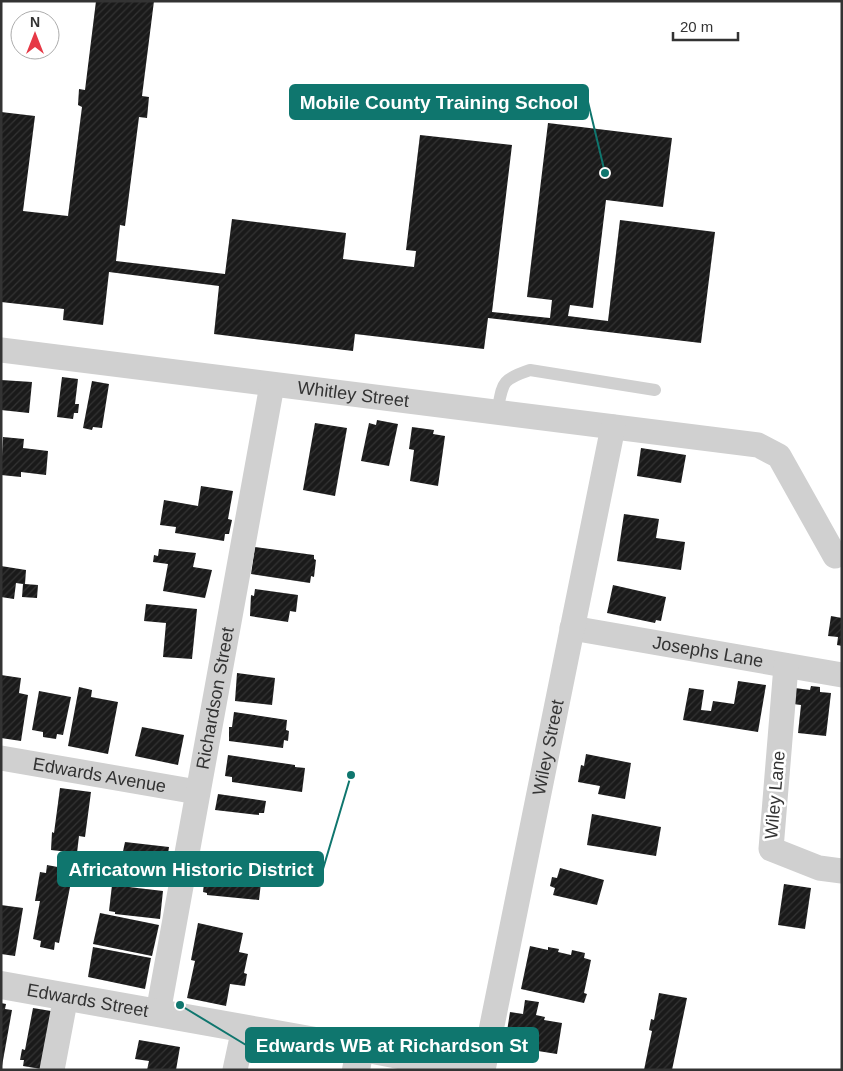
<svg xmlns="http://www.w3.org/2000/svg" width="843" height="1071" font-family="Helvetica,sans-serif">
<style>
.building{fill:url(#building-hatch)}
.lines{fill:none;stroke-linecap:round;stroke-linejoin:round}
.service{stroke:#d0d0d0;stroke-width:12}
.minor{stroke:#d0d0d0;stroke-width:25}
.tertiary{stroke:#d0d0d0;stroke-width:28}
.labels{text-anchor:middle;stroke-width:5;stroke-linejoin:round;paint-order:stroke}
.street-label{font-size:18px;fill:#333;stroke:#fff}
.leader{fill:none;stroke:#0f766e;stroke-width:2}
.callout-dot{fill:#0f766e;stroke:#fff;stroke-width:2}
.callout{fill:#0f766e;stroke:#0f766e;stroke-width:2}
.callout-label{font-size:19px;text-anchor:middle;font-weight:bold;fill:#fff}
</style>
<defs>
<pattern id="building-hatch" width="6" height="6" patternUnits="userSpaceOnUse" patternTransform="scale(1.25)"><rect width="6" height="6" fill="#1a1a1a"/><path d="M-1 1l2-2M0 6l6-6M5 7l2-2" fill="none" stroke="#333"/></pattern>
</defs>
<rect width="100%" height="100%" fill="#fff"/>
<g class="building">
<polygon points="96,1 154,1 142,96 149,97 147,118 139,117 125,226 120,225 116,261 225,274 232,219 346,233 343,259 414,267 416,251 406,250 420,135 512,145 492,312 550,318 552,300 527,297 548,123 672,138 663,207 606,200 593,308 570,305 568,316 608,321 620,220 715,232 701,343 488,318 484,349 355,334 353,351 214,334 219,286 109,272 103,325 63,320 64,309 1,302 1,112 35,116 23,211 68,216 82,107 78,105 79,89 85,90"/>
<polygon points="62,377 78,379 75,404 79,404 78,413 74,413 73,419 57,417"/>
<polygon points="1,380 32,382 29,413 1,410"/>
<polygon points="92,381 109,384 102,428 93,427 92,430 83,428"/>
<polygon points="377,420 398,424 389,466 361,461 369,423 376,425"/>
<polygon points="315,423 347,428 335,496 303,490"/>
<polygon points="412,427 434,430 433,434 445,436 438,486 410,481 414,450 409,449"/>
<polygon points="3,437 24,439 23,448 48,451 46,475 21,472 21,477 1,475"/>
<polygon points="641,448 686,455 681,483 637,476"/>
<polygon points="201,486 233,491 228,519 232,520 229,534 225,534 224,541 175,533 176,527 160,525 164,500 198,506"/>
<polygon points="624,514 659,519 656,538 685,542 681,570 617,561"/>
<polygon points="255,547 314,555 314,559 316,560 314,577 311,576 310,583 251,574"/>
<polygon points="159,549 196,553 193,567 212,570 205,598 163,591 168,564 153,562 154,555 158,556"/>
<polygon points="1,566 26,570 25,584 38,585 37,598 22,597 23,584 16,583 14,599 1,597"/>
<polygon points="613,585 666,597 661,621 656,620 655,623 607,613"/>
<polygon points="255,589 298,595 296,612 290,611 288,622 250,616 251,595 254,596"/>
<polygon points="146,604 197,609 192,659 163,657 166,623 144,621"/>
<polygon points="831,616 842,618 842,646 837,645 838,637 828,636"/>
<polygon points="237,673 275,678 272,705 235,701"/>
<polygon points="1,675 21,678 19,693 28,695 21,741 1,738"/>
<polygon points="738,681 766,685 758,732 683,720 689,688 704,690 701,710 711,711 713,701 734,704"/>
<polygon points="811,686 820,687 820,692 831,693 826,736 798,733 801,705 793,704 795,688 810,690"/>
<polygon points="79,687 92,690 91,697 118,702 108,754 68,746"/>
<polygon points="39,691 71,697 63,735 57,734 56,739 43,737 43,732 32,730"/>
<polygon points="234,712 287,720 286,730 289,731 288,741 284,740 283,748 229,741 229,727 232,727"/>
<polygon points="142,727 184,735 178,765 135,756"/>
<polygon points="586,754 631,763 625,799 598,794 600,786 578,782 581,765 584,766"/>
<polygon points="228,755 295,765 295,767 305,768 302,792 232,782 232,777 225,776"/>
<polygon points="60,788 91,792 85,837 79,836 77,853 51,850 52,832 54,833"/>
<polygon points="218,794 266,801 264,813 259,813 259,815 215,810"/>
<polygon points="592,814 661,827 656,856 587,845"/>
<polygon points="125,842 169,847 165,875 119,870"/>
<polygon points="47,865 63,868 62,875 72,877 59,943 55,942 54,950 40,947 41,941 33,939 40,901 35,901 40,872 46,873"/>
<polygon points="206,866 262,874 259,900 207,895 207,893 203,892"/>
<polygon points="560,868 604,880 597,905 553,895 555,888 550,886 552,877 557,878"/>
<polygon points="784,884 811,888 805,929 778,925"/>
<polygon points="112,885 163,891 160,919 115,914 115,912 109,911"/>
<polygon points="1,905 23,908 15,956 1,954"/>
<polygon points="100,913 159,925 152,956 93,944"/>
<polygon points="198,923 243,933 239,952 248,954 244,973 247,974 245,986 230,984 226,1006 187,998 195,961 191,960"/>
<polygon points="530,946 548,950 548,947 559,949 558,952 571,955 572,950 585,953 584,958 591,960 584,993 587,994 584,1003 521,989"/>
<polygon points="93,947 151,958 145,989 88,977"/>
<polygon points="659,993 687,998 672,1070 644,1070 652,1031 649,1030 651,1019 654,1020"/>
<polygon points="525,1000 539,1002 536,1015 545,1017 544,1020 562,1023 557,1054 538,1051 536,1062 503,1057 510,1012 523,1014"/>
<polygon points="1,1003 6,1004 5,1009 12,1010 2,1066"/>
<polygon points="33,1008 51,1011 41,1069 23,1066 24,1060 20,1060 22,1049 25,1050"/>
<polygon points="139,1040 180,1047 176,1070 147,1070 149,1061 135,1059"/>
</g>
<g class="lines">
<path class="service" d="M497,413C503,383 500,380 530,370L655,390"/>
<g class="minor">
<path id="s1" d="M1,350L758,445L779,456L835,556"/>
<path id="s2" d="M572,628L842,675"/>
<polyline points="786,666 771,849 819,868 842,871"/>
<path id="s3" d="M1,758L197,792"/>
<path id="s4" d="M158,1013L272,385"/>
<polyline points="360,1049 469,1070"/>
<polyline points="52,1070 66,996"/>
<polyline points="235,1070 244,1028"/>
<path id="s5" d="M483,1070L613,427"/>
</g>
<path class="tertiary" id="s6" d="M1,985L360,1049L356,1070"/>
</g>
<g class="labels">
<g class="street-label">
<text dy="6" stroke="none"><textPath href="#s1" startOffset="355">Whitley Street</textPath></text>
<text dy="6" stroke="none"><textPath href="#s2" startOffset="138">Josephs Lane</textPath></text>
<text dy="6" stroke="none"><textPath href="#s4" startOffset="320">Richardson Street</textPath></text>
<text dy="6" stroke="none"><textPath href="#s5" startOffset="329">Wiley Street</textPath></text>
<text dy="6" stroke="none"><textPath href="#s3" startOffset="100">Edwards Avenue</textPath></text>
<text transform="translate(775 795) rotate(-85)" y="6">Wiley Lane</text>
<text dy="6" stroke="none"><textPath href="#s6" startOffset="88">Edwards Street</textPath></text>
</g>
</g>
<path class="leader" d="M605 173L588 102M351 775L323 869M180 1005L246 1045"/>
<g class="callout-dot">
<circle cx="605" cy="173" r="5"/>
<circle cx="351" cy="775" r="5"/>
<circle cx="180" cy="1005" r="5"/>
</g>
<g class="callout">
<rect x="290" y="85" width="298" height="34" rx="5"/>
<rect x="58" y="852" width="265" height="34" rx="5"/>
<rect x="246" y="1028" width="292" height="34" rx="5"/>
</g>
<g class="callout-label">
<text x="439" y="109">Mobile County Training School</text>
<text x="191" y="876">Africatown Historic District</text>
<text x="392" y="1052">Edwards WB at Richardson St</text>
</g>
<rect width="843" height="1071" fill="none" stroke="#333333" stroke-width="5"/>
<g transform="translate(35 35)"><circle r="24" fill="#ffffff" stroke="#adadad"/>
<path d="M0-4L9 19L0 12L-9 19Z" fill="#e63946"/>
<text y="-8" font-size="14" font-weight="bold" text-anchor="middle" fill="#333333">N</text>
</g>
<path d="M673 32v8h65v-8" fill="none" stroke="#333333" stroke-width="2.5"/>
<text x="680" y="32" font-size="15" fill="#333333" stroke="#ffffff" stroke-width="4" paint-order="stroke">20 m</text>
</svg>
